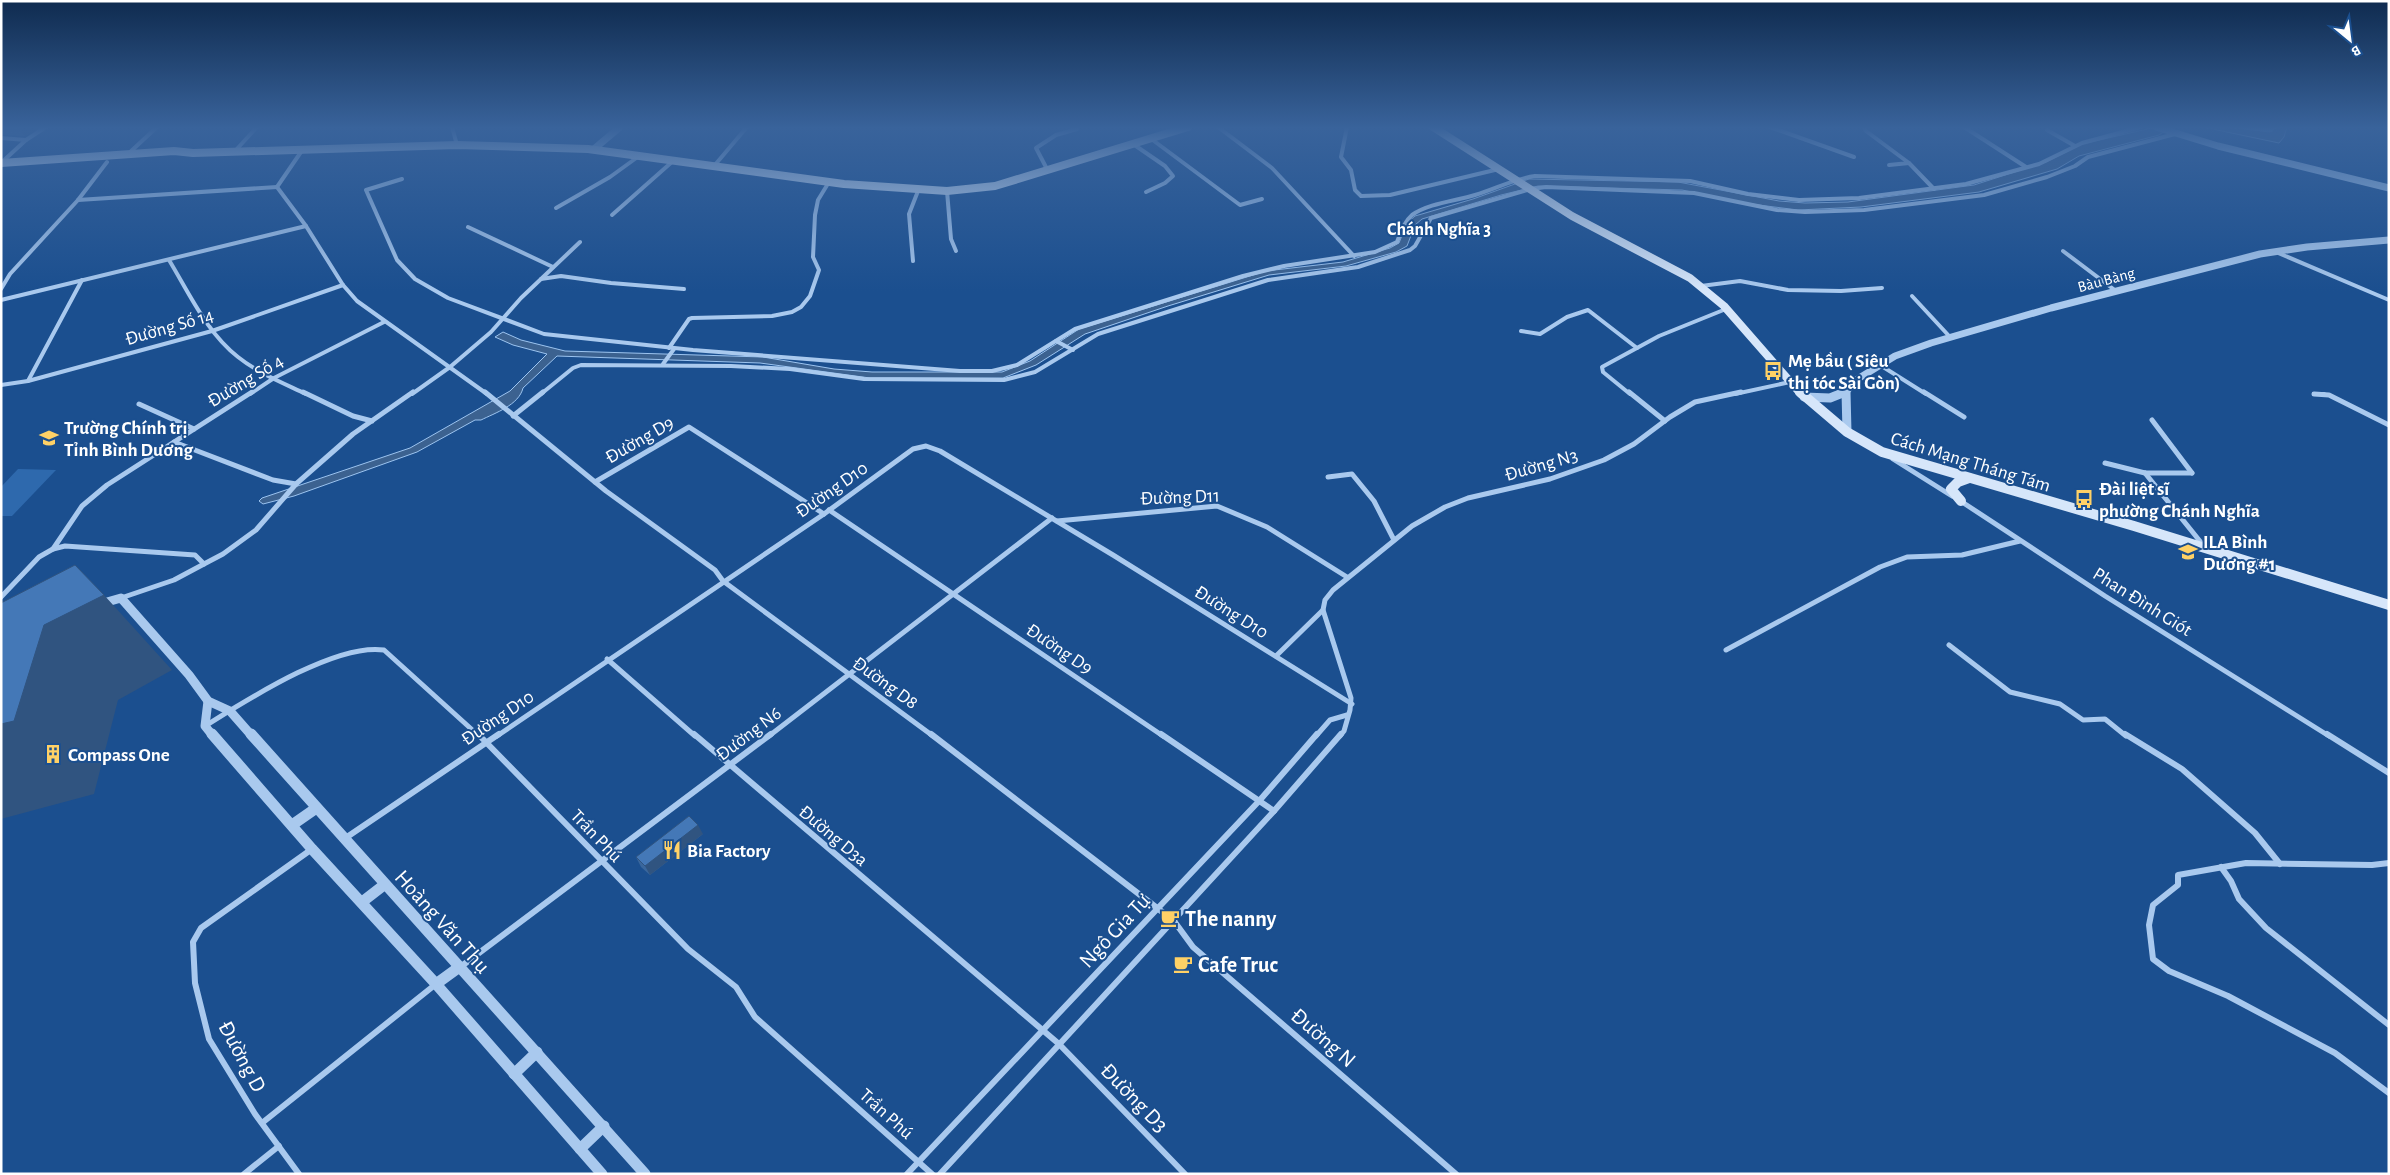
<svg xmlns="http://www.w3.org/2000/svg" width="2390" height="1175" font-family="'Alegreya Sans',sans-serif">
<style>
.green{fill:#2e69ad}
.water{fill:#3c6290;stroke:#9cc4f0}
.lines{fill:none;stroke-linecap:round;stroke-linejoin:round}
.minor-far2{stroke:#a9c9ee;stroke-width:4}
.minor-far1{stroke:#a9c9ee;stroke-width:5}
.minor{stroke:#a9c9ee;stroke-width:6}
.tertiary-far2{stroke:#a9c9ee;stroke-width:7}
.tertiary-far1{stroke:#a9c9ee;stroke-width:9}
.tertiary{stroke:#a9c9ee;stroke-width:11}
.secondary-far1{stroke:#d6e6fa;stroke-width:8}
.secondary{stroke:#d6e6fa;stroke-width:10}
.wall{fill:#3a679d}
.shaded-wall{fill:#305480}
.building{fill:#4478b7;stroke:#305480}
.labels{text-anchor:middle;stroke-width:4;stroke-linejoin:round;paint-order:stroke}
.far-street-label{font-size:16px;fill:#fff;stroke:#1b4f8f}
.far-quarter-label{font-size:18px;font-weight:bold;fill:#fff;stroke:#1b4f8f}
.street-label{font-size:19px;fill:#fff;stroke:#1b4f8f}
.poi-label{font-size:19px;font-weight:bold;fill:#fff;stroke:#1b4f8f;text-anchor:start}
.near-poi-label{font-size:22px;font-weight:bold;fill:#fff;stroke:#1b4f8f;text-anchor:start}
.near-street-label{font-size:22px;fill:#fff;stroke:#1b4f8f}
</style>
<rect width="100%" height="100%" fill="#1b4f8f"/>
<polygon class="green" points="18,469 56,470 12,516 1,516 1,487"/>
<g class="water">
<path d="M2156,127H2171L2159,135L2079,156L2057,169L1979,192L1861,207L1798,210L1751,204L1682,190L1538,186L1501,195L1422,219L1415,225L1407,246L1396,252L1346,266L1269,275L1168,306L1085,334L1036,365L1003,378H870L760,363L557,356L523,388C519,405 495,413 481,420H475L417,452L294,496L263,504L259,501L262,498L410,448L510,391L547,354L513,345L495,337L503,332L521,340L565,351L763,357L834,369L872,372H1002L1030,361L1079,329L1266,271L1343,262L1390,248L1399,243L1407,223L1415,216L1473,199L1529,179L1678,182L1779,201L1805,203L1848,202L1974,185L2046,162L2082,144Z"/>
<polygon points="2203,127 2228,127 2270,132 2277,127 2287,127 2284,137 2279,143"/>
</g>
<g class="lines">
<g class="minor-far2">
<polyline points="452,127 457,145"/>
<polyline points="1218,127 1272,168 1354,256"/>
<polyline points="1347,127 1341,157 1351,170 1355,190 1361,196 1390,195 1499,169"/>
<polyline points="1770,127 1854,157"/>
<polyline points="1864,127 1866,131 1909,163 1889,165"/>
<polyline points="1964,127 2026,167"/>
<polyline points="2241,127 2271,130 2273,127"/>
<polyline points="2047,130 2075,146"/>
<polyline points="1,138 26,140 2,162"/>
<polyline points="1150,138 1240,205 1262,199"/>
<polyline points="26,140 46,127"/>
<polyline points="1133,144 1165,166 1173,176 1165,183 1146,192"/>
<polyline points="303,149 277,187 306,226 343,285 357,301 487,394"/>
<polyline points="235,151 257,127"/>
<polyline points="128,154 157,127"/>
<polyline points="1909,163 1934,189"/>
<polyline points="714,166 747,127"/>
<polyline points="1048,171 1036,148 1056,135 1077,129 1076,127"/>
<path d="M402,179L366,190L397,260L415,279L448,298L544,334L693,350L960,371H992L1017,365L1075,329L1243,276L1284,266L1375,252L1397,242C1401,232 1404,222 1412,215C1429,203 1456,201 1475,195C1496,189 1513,179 1535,176L1690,181L1748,194L1799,200L1859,198L1966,184L2039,164L2082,143L2141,127"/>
<polyline points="947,191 951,239 956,251"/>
<polyline points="78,200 277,187"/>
<polyline points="556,208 610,177 639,156"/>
<polyline points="612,215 673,161"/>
<polyline points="468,227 553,267"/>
<polyline points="2063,251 2116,291"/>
<polyline points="2276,252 2389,300"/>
<path d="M169,260C189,293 207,333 238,357C258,373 283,383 306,394"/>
<polyline points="913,261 909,214 918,191"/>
<polyline points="541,279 561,276 611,283 684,289"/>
<polyline points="1701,286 1740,281 1788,290 1841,291 1882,288"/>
<polyline points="1,289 10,274 78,200 107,162"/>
<polyline points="1912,296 1950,337"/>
<polyline points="1,300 306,226"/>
<polyline points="1521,331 1540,334 1567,317 1588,310 1637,348"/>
<polyline points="1056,341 1073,350"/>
<polyline points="669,348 689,319 692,318 772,316 792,312 801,307 810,296 819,270 813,257 815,215 818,200 829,182"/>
<polyline points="663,364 674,349"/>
<polyline points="1880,365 1926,394"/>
<polyline points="28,381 82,280"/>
<polyline points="1,385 28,381 212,331 343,285"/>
<polyline points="250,394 274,378 384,322"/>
<polyline points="412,394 450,367 491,332 521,298 580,242"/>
<polyline points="541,394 573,368 581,365 731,366 790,369 864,379 1004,380 1035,372 1098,334 1268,280 1358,267 1410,250 1415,246 1431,218 1531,189 1546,187 1694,193 1777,210 1805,212 1864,210 1984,195 2047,177 2075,166 2088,157 2175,134"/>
<polyline points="1630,394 1603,372 1602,367 1659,336 1726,309"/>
<polyline points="1735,394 1790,382"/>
<polyline points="2318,394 2324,394"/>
</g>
<g class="minor-far1">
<polyline points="303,392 353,416 372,421"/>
<polyline points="485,392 606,491 715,570 723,581 933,736"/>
<polyline points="1629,392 1665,421"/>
<polyline points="1924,392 1964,417"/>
<polyline points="2314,394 2329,395 2389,425"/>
<polyline points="139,404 194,429"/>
<polyline points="513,416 543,392"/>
<polyline points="2152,420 2192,473"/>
<polyline points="174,442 273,480 296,484"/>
<polyline points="1893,459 1952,496"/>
<polyline points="2105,463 2145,473 2192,473"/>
<polyline points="2145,473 2203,545"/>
<polyline points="1328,477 1352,474 1374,501 1394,540"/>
<polyline points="595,482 689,427 824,514"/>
<polyline points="1959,500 2105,596 2329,736"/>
<polyline points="829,510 1163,736"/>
<polyline points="1057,521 1217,506 1267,527 1347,577"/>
<polyline points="53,549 65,546 195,555 204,564 174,580 121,598"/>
<polyline points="204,564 223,554 256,530 296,484 353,434 413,392"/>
<polyline points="1,597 39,557 53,549 82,506 107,485 252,392"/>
<polyline points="1949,645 2010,692 2060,704 2083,720 2105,719 2126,736"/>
<polyline points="1726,650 1880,567 1907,557 1962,555 2020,541"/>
<polyline points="1276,656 1323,610"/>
<polyline points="607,659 695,736"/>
<path d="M205,726C247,700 335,643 384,650L479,736"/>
<polyline points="497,736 824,514 913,449 926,446 940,451 1113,555 1352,704"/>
<polyline points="769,736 1052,518"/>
<polyline points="1316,736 1330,720 1347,715"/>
<polyline points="1340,736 1344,731 1350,710 1351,698 1323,610 1325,600 1333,590 1412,526 1445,507 1468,498 1550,479 1604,460 1634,444 1670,417 1695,402 1741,392"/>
</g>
<g class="minor">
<polyline points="478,734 688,949 736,987 755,1017 932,1174"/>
<polyline points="694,734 1059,1044 1185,1174"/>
<polyline points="931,734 1174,921 1193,947 1456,1174"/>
<polyline points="1161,734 1274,811"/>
<polyline points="2125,734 2182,769 2255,833 2280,864"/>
<polyline points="2327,734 2389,773"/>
<polyline points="344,839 499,734"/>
<polyline points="2389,863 2372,865 2246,863 2178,875 2178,885 2153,905 2149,925 2153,959 2169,971 2228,996 2335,1053 2389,1093"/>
<polyline points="2221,867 2231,881 2239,899 2266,928 2389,1025"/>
<polyline points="459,968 771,734"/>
<polyline points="262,1123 436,984"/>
<polyline points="244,1174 279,1146"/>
<polyline points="299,1174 255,1114 209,1039 195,983 193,942 201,928 312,849"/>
<polyline points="907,1174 1260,800 1317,734"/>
<polyline points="940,1174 1274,811 1341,734"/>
</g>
<g class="tertiary-far2">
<polyline points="2156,127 2218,146 2389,188"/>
<polyline points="594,149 620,127"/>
<polyline points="1846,392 1856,380 1895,356 1931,343 2051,308 2260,254 2307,247 2389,240"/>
<polyline points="1842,394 1846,392"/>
</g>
<g class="tertiary-far1">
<polyline points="1846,392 1847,432"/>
<polyline points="1804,397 1830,398 1845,392"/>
<polyline points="100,604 121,598 189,675 208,701 230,711 252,736"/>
<polyline points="208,701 205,726 213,736"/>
</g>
<g class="tertiary">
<polyline points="212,734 312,849 436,984 602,1174"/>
<polyline points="251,734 645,1174"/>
<polyline points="292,825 315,809"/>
<polyline points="362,902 384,885"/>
<polyline points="436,984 458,968"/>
<polyline points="514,1074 537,1052"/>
<polyline points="580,1149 604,1126"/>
</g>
<g class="secondary-far1">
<polyline points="1433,127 1572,216 1690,278 1724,306 1801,394"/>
<polyline points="1,163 174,151 193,153 457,145 588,149 844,184 947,191 995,186 1188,127"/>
</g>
<g class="secondary">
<polyline points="1800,392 1847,432 1882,452 2134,526 2389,605"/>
<polyline points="1961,501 1951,489 1958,482 1969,478"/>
</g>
</g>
<g class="wall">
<polygon points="1,127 40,127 25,136 1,135"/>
<polygon points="703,834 650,875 641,867 636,857"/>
</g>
<g class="shaded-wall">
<polygon points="18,127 40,127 25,136"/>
<polygon points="104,595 172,670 118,700 94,794 1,819 1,724 44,625"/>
<polygon points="698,825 703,834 650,875 645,866"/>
</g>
<g class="building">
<polygon points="75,565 104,595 44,625 14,721 1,724 1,603"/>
<polygon points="689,816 698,825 645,866 636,857"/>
</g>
<linearGradient id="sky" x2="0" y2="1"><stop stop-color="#0f2b4f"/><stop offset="0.44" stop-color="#39639b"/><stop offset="1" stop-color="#39639b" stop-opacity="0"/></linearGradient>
<rect width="2390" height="291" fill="url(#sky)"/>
<defs>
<g id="bus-bare" transform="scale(1.5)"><path d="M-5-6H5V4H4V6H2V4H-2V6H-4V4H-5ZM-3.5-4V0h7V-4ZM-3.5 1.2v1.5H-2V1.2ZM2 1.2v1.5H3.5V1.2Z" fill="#ffd166" stroke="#1b4f8f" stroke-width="2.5" paint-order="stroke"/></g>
<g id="university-bare" transform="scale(1.5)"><path d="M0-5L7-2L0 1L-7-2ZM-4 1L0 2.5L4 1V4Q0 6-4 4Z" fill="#ffd166" stroke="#1b4f8f" stroke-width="2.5" paint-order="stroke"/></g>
<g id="school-bare" transform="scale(1.5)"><path d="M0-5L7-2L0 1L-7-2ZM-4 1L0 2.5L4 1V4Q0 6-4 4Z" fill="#ffd166" stroke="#1b4f8f" stroke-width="2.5" paint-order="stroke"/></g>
<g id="building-bare" transform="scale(1.5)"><path d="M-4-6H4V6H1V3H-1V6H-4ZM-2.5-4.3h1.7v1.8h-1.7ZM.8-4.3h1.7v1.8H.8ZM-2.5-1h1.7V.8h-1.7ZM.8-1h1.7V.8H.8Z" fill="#ffd166" stroke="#1b4f8f" stroke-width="2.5" paint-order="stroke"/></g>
<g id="restaurant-bare" transform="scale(1.5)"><path d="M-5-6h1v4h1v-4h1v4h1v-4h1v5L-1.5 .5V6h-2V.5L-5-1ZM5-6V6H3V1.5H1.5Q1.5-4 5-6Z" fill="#ffd166" stroke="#1b4f8f" stroke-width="2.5" paint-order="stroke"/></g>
<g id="cafe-bare" transform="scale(1.5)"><path d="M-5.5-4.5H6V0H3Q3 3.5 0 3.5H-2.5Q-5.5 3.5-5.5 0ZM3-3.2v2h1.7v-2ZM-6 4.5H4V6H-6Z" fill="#ffd166" stroke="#1b4f8f" stroke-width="2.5" paint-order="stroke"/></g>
</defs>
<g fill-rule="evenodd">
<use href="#bus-bare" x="1773" y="371"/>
<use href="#university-bare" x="49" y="438"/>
<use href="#bus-bare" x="2084" y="499"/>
<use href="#school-bare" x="2188" y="552"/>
<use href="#building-bare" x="53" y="754"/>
<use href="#restaurant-bare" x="672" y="850"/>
<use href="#cafe-bare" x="1170" y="918"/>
<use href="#cafe-bare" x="1183" y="964"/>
</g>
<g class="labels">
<g class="far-street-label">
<text transform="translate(2106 279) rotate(-15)" y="6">Bàu Bàng</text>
</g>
<g class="far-quarter-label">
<text x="1439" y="235">Chánh Nghĩa 3</text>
</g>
<g class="street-label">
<text transform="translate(169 326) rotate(-16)" y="7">Đường Số 14</text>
<text transform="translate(245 380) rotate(-31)" y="7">Đường Số 4</text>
<text transform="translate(639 439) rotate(-30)" y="7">Đường D9</text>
<text transform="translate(1971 461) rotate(17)" y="7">Cách Mạng Tháng Tám</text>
<text transform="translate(1541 464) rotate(-16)" y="7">Đường N3</text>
<text transform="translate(831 489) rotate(-35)" y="7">Đường D10</text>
<text transform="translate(1180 496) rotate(-2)" y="7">Đường D11</text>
<text transform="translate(2143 601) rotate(32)" y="7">Phan Đình Giót</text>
<text transform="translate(1232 611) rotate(32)" y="7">Đường D10</text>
<text transform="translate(1060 648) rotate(34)" y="7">Đường D9</text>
<text transform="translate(886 682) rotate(36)" y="7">Đường D8</text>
<text transform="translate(497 717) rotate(-34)" y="7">Đường D10</text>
<text transform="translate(748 733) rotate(-37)" y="7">Đường N6</text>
<text transform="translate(597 835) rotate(46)" y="7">Trần Phú</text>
<text transform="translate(834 835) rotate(40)" y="7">Đường D3a</text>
<text transform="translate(887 1113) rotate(42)" y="7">Trần Phú</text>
</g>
<g class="poi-label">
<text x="1788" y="367">Mẹ bầu ( Siêu<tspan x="1788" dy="22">thị tóc Sài Gòn)</tspan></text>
<text x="64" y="434">Trường Chính trị<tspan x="64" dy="22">Tỉnh Bình Dương</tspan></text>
<text x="2099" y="495">Đài liệt sĩ<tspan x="2099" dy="22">phường Chánh Nghĩa</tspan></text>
<text x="2203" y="548">ILA Bình<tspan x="2203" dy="22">Dương #1</tspan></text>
<text x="68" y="761">Compass One</text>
<text x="687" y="857">Bia Factory</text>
</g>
<g class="near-poi-label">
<text x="1185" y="926">The nanny</text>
<text x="1198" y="972">Cafe Truc</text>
</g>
<g class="near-street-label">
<text transform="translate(443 921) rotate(48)" y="8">Hoàng Văn Thụ</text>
<text transform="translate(1114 930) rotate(-47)" y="8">Ngô Gia Tự</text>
<text transform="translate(1324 1037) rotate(41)" y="8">Đường N</text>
<text transform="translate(243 1056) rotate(62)" y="8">Đường D</text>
<text transform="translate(1135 1097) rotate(46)" y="8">Đường D3</text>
</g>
</g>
<rect width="2390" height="1175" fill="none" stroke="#ffffff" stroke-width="5"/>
<g transform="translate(2350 40) rotate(151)" stroke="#1b4f8f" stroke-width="4" paint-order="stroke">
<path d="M0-4L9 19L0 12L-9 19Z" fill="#ffffff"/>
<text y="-8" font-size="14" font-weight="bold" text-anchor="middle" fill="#ffffff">B</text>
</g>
</svg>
